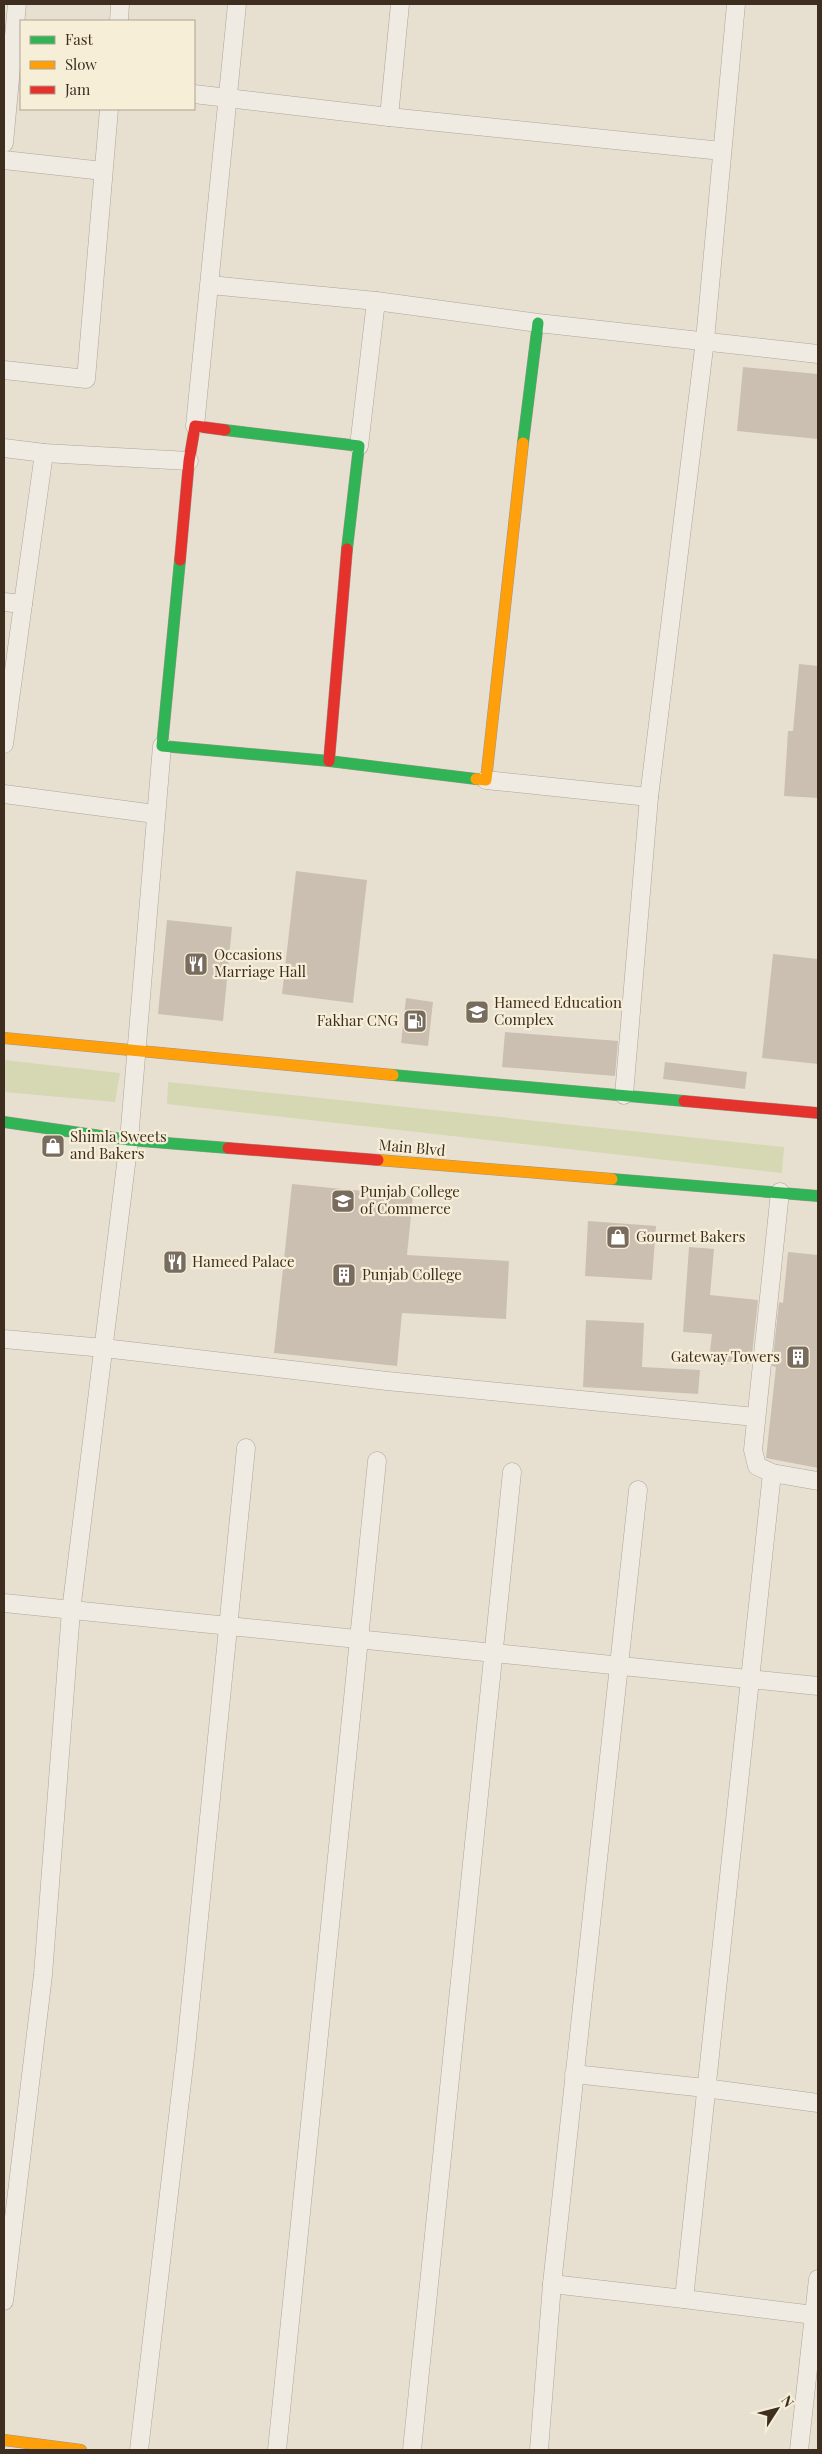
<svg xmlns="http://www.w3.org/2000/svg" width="822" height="2454" font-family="'Playfair Display',serif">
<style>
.green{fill:#d6d7b3}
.building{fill:#cbbfb2}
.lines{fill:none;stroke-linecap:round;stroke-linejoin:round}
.street-casing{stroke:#ada599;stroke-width:19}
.fast-casing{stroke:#9c958a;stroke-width:12}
.slow-casing{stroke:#9c958a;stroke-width:12}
.jam-casing{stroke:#9c958a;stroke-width:12}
.street{stroke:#efebe3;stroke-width:18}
.fast{stroke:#30b455;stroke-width:11}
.slow{stroke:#ff9f0a;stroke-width:11}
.jam{stroke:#e5322d;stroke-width:11}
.labels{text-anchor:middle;stroke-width:4.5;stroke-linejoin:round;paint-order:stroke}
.poi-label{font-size:15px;fill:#3d2e20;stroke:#f7eed8;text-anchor:start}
.street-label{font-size:15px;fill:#3d2e20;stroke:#f7eed8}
</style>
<rect width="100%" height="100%" fill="#e7e0d1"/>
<g class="green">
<polygon points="4,1060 120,1073 115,1102 4,1092"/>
<polygon points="168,1082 784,1147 782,1173 167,1104"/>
</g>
<g class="building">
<polygon points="743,367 818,374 818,439 737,431"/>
<polygon points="799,664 818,666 818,798 784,796 788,731 793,731"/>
<polygon points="296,871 367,880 353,1003 282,994"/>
<polygon points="167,920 232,927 223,1021 158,1014"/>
<polygon points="773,954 818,959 818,1064 762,1058"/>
<polygon points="406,998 433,1002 428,1046 401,1043"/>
<polygon points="505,1032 618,1041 615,1076 502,1067"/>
<polygon points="665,1062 747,1072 745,1089 663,1079"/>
<polygon points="292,1184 413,1196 407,1255 509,1261 506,1319 402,1313 397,1366 274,1353"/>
<polygon points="588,1221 656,1226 652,1280 585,1276"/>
<polygon points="689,1247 714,1249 710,1295 758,1300 751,1364 709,1360 712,1334 683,1332"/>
<polygon points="788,1252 818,1255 818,1468 766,1458 776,1367 772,1366 779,1302 783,1303"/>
<polygon points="586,1320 644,1323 642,1367 700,1370 698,1394 583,1387"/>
</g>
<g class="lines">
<g class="street-casing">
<g id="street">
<polyline points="119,21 120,4"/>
<polyline points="194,94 389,117 722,151"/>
<polyline points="389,117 400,4"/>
<polyline points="4,143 17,4"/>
<polyline points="4,160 103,171"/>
<polyline points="210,285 376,301 538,323 818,354"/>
<polyline points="4,370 86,379 109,109"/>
<polyline points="195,426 237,4"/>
<polyline points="359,446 376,301"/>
<polyline points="4,448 44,453 189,461"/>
<polyline points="4,602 23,604 4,744"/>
<polyline points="23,604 44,453"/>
<polyline points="486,780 649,797"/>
<polyline points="4,794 155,814"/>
<polyline points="624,1095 649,797 705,340 736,4"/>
<polyline points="780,1192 753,1450 757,1466 772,1473 818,1481"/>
<polyline points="4,1339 104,1348 387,1381 755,1417"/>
<path d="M772,1473C745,1749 711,2024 684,2299L814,2315"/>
<polyline points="4,1603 818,1686"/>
<polyline points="574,2074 705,2088 818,2103"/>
<polyline points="552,2284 684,2299"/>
<polyline points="4,2301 43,1975 71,1611 129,1140 162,746"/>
<polyline points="139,2450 186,2048 246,1448"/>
<polyline points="277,2450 377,1461"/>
<polyline points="412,2450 512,1472"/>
<polyline points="539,2450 552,2284 638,1490"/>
<polyline points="799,2450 818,2279"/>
</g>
</g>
<g class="fast-casing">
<g id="fast">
<polyline points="225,430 359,446 347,549"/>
<polyline points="523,443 538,323"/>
<polyline points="180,560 162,746 329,761 476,779"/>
<polyline points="393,1075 684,1101"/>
<polyline points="4,1122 129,1140 228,1148"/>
<polyline points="612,1179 818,1196"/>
</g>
</g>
<g class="slow-casing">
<g id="slow">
<polyline points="476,779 486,780 523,443"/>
<polyline points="4,1038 393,1075"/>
<polyline points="378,1160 612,1179"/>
<polyline points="4,2440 81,2450"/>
</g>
</g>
<g class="jam-casing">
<g id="jam">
<polyline points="180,560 189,461 195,426 225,430"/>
<polyline points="329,761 347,549"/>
<polyline points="684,1101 818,1113"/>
<polyline points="228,1148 378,1160"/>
</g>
</g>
<use href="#street" class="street"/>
<use href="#fast" class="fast"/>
<use href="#slow" class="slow"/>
<use href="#jam" class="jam"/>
</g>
<defs>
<g id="restaurant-square" transform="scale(1.25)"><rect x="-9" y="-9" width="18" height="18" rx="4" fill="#786c5e" stroke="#f7eed8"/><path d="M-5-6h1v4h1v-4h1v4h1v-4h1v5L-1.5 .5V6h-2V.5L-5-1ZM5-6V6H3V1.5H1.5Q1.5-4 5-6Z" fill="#fff"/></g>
<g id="school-square" transform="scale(1.25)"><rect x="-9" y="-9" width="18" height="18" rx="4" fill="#786c5e" stroke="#f7eed8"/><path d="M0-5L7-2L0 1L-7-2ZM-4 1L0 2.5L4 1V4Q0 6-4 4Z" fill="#fff"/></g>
<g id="fuel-square" transform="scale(1.25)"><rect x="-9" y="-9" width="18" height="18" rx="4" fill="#786c5e" stroke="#f7eed8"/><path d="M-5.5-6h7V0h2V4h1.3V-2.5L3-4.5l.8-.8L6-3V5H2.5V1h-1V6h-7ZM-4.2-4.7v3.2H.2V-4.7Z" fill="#fff"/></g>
<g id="shop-square" transform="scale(1.25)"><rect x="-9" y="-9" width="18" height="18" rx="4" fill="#786c5e" stroke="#f7eed8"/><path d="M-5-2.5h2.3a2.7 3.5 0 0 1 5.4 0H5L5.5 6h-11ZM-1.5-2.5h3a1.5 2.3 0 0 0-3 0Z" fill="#fff"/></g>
<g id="university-square" transform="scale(1.25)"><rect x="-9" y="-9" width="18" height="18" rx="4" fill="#786c5e" stroke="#f7eed8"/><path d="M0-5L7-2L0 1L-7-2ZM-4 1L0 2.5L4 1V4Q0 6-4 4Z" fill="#fff"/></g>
<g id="building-square" transform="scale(1.25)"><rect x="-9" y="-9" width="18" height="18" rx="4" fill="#786c5e" stroke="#f7eed8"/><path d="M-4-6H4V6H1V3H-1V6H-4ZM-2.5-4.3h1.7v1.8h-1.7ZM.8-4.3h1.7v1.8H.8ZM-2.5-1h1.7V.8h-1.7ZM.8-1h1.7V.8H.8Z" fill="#fff"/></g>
</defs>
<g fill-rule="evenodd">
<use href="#restaurant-square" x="196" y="964"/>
<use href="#school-square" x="477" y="1012"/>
<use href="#fuel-square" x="415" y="1021"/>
<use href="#shop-square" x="53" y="1146"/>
<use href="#university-square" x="343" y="1201"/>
<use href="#shop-square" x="618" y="1237"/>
<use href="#restaurant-square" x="175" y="1262"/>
<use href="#building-square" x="344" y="1275"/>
<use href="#building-square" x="798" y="1357"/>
</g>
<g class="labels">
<g class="poi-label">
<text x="214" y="960">Occasions<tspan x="214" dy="17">Marriage Hall</tspan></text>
<text x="494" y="1008">Hameed Education<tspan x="494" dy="17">Complex</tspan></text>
<text x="398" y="1026" text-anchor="end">Fakhar CNG</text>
<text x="70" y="1142">Shimla Sweets<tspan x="70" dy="17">and Bakers</tspan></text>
<text x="360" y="1197">Punjab College<tspan x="360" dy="17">of Commerce</tspan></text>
<text x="636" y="1242">Gourmet Bakers</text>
<text x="192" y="1267">Hameed Palace</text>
<text x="362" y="1280">Punjab College</text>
<text x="780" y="1362" text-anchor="end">Gateway Towers</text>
</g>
<g class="street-label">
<text transform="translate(412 1148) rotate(5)" y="5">Main Blvd</text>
</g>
</g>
<rect width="822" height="2454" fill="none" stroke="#3d2e20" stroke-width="10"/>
<rect x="20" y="20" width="175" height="90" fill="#f7eed8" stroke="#ada18e"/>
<rect x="30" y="36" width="25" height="8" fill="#30b455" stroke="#ada18e"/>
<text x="65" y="45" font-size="15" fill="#3d2e20">Fast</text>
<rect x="30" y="61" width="25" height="8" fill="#ff9f0a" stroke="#ada18e"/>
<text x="65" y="70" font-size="15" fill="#3d2e20">Slow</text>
<rect x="30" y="86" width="25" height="8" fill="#e5322d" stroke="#ada18e"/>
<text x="65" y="95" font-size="15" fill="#3d2e20">Jam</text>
<g transform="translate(777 2409) rotate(54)" stroke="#f7eed8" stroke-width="4" paint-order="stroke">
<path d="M0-4L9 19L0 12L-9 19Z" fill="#3d2e20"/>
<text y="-8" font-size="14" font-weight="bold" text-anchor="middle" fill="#3d2e20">N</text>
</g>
</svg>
